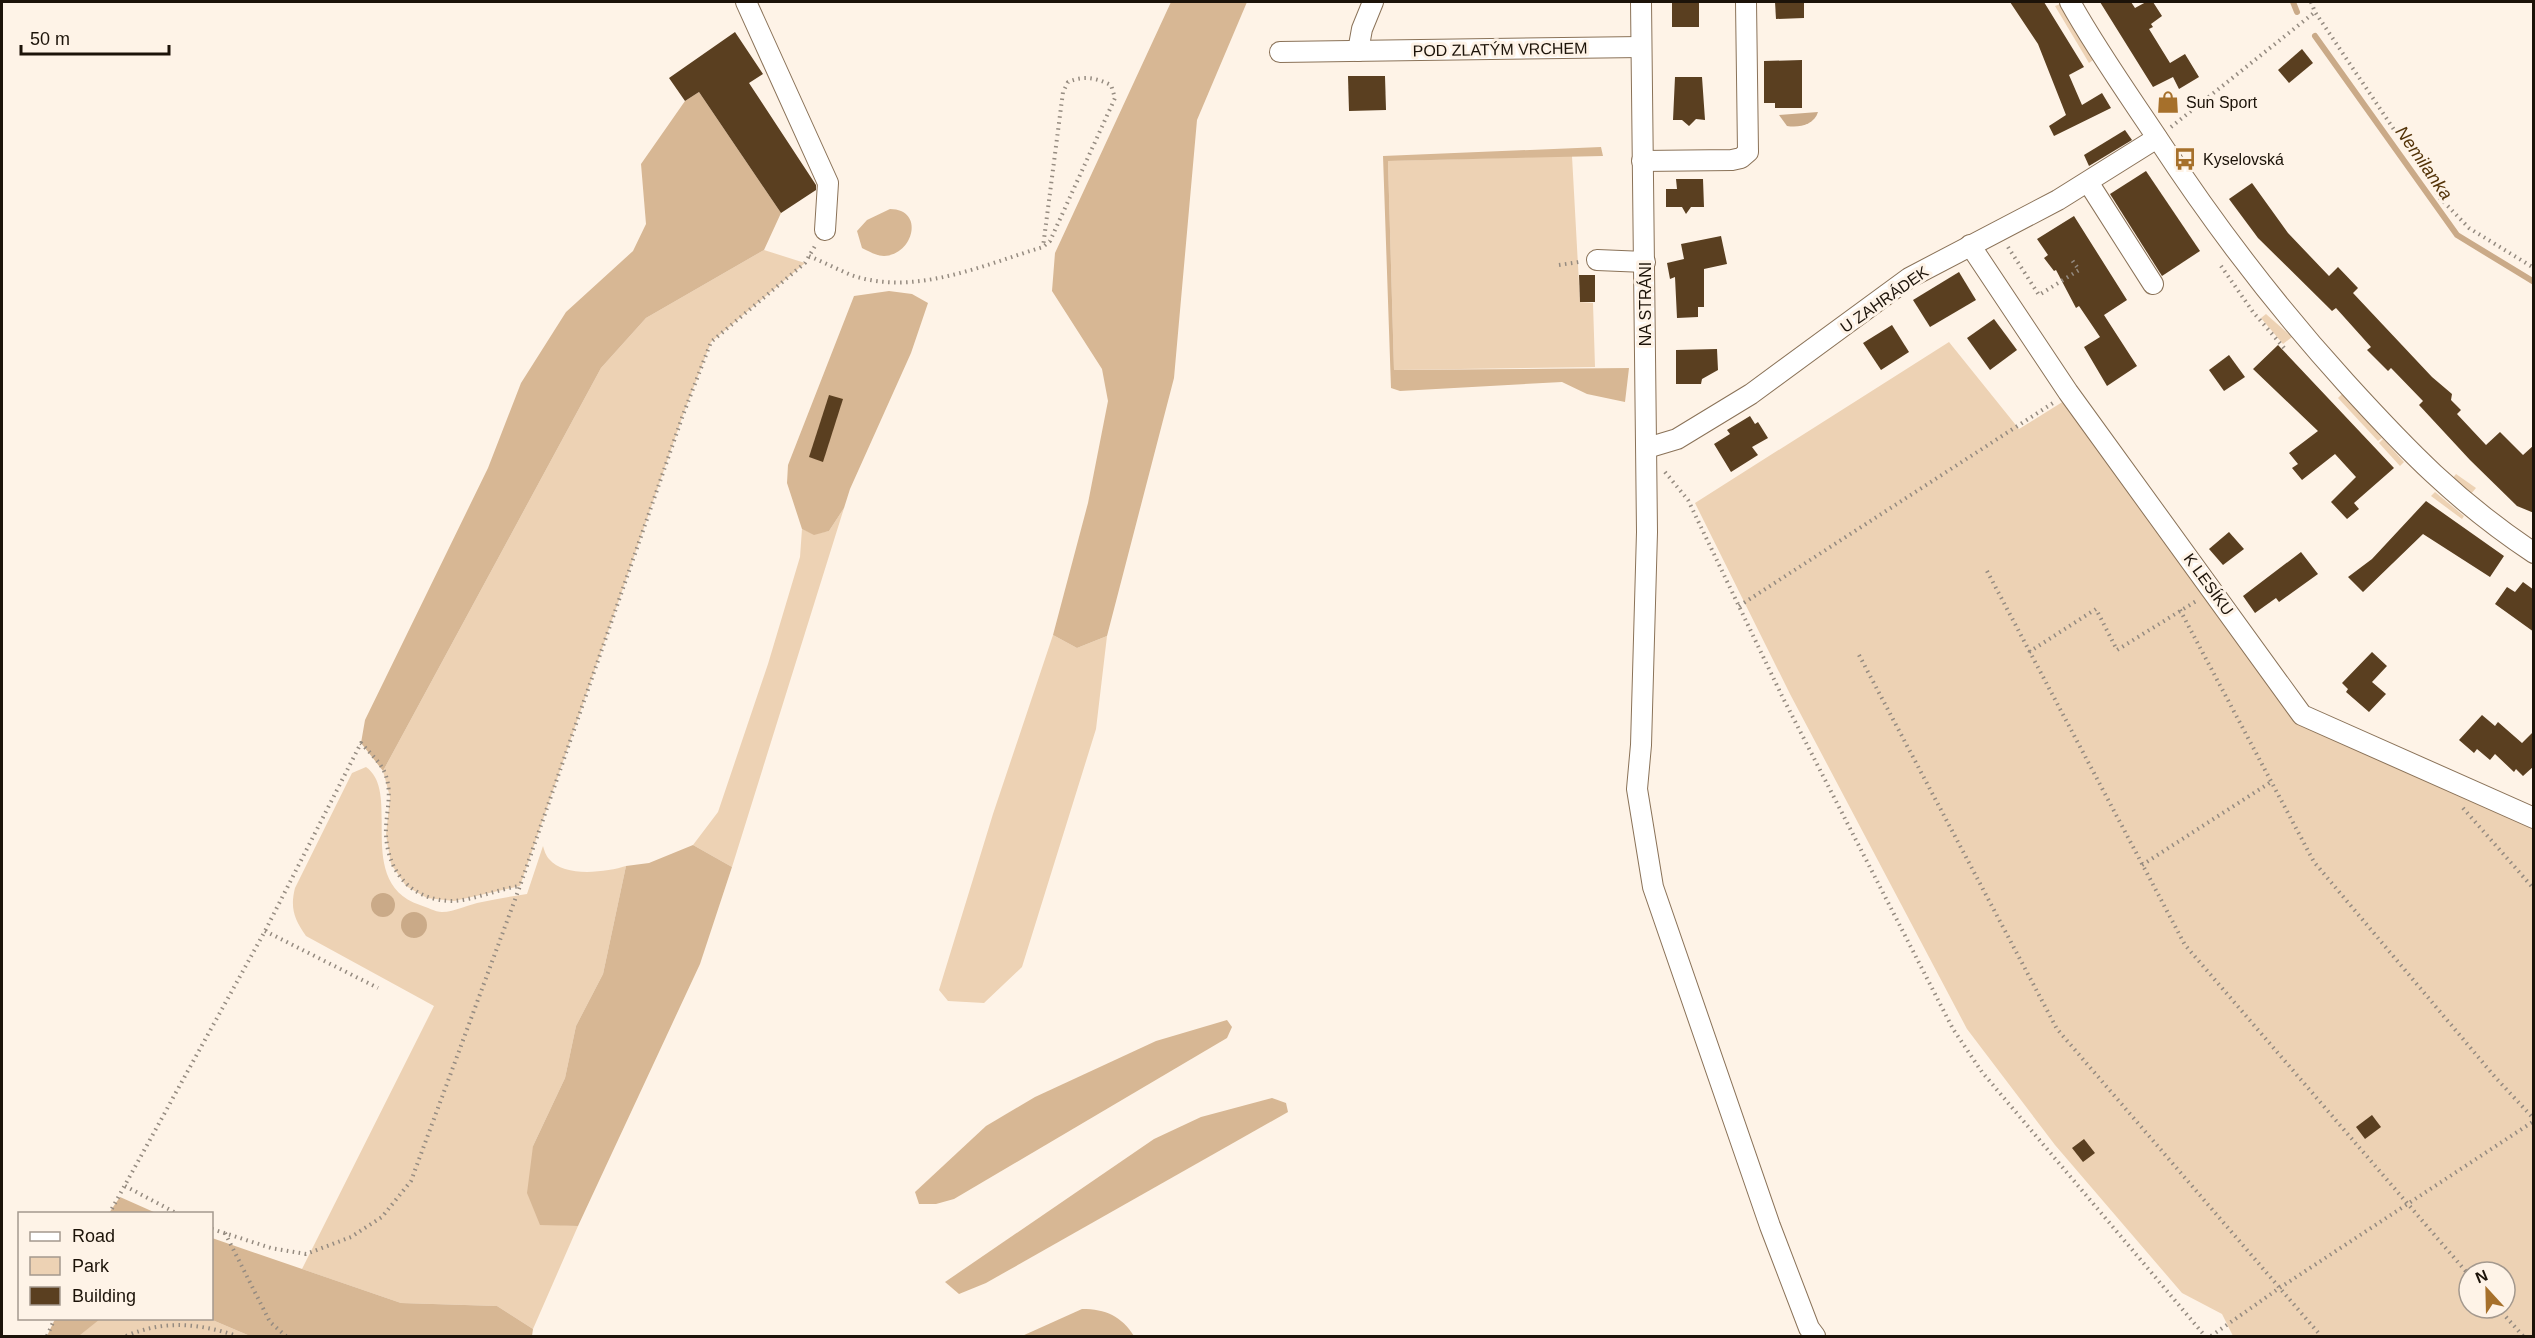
<svg xmlns="http://www.w3.org/2000/svg" width="2535" height="1338" font-family="Arial,sans-serif">
<style>
.green{fill:#edd2b4;fill-rule:evenodd}
.forest{fill:#d7b794}
.water{fill:#caaa88}
.lines{fill:none;stroke-linecap:round;stroke-linejoin:round}
.stream{stroke:#caaa88;stroke-width:6}
.building{fill:#5a3f20}
.minor-casing{stroke:#8a7258;stroke-width:22}
.path{stroke:#958b80;stroke-width:4;stroke-dasharray:1.5 4.5;stroke-linecap:butt}
.minor{stroke:#fff;stroke-width:20}
.labels{text-anchor:middle;stroke-width:6;stroke-linejoin:round;paint-order:stroke}
.street-label{font-size:16px;fill:#1c1309;stroke:#fef3e7}
.poi-label{font-size:16px;fill:#1c1309;stroke:#fef3e7;text-anchor:start}
.water-label{font-size:18px;font-style:italic;fill:#533308;stroke:#fef3e7}
</style>
<rect width="100%" height="100%" fill="#fef3e7"/>
<g class="green">
<polygon points="2060,4 2093,60 2089,63 2055,6"/>
<polygon points="1572,156 1580,302 1593,303 1595,367 1394,370 1388,161"/>
<polygon points="764,250 805,263 711,342 683,415 520,886 454,901 427,898 406,886 391,864 386,835 390,797 383,771 601,368 646,318"/>
<polygon points="2266,314 2292,337 2283,344 2261,318"/>
<path d="M1949,342L2019,429L2064,401L2296,722L2533,828V1336H2233L2222,1314L2182,1293L2055,1145L1967,1029L1790,694L1695,503ZM2469,1272H2505V1308H2469Z"/>
<polygon points="2342,394 2382,438 2378,441 2338,398"/>
<polygon points="2383,439 2404,462 2400,466 2379,443"/>
<polygon points="2456,474 2476,488 2470,495 2452,479"/>
<polygon points="2435,492 2464,516 2462,519 2431,496"/>
<polygon points="844,508 732,867 693,845 718,812 768,664 800,557 802,529 814,534 829,531"/>
<polygon points="1053,635 1077,648 1107,636 1096,729 1022,967 984,1003 948,1001 939,990 993,814"/>
<path d="M366,767C403,793 353,882 420,905C427,907 435,912 442,912C455,912 469,904 482,902C497,899 512,896 527,894L543,846C544,850 546,856 549,859C564,878 607,872 626,866L603,974L576,1026L565,1078L533,1146L540,1224L578,1226L533,1329L497,1306L401,1303L302,1269L434,1006L306,936C294,919 290,908 295,888L352,773ZM418,913L422,915L413,938L405,934L403,919L410,914Z"/>
<polygon points="100,1318 210,1319 250,1336 79,1336"/>
</g>
<g class="forest">
<polygon points="1171,2 1247,2 1197,120 1174,378 1107,636 1077,648 1053,635 1088,503 1108,401 1102,369 1052,291 1055,253"/>
<polygon points="699,92 781,213 764,250 646,318 601,368 383,771 361,743 365,720 488,468 521,383 566,312 633,251 646,224 641,164 685,101"/>
<polygon points="1601,147 1603,156 1388,161 1394,370 1629,368 1625,402 1587,394 1562,382 1400,391 1391,388 1383,156"/>
<path d="M890,209C925,209 914,255 884,256C877,256 868,251 862,248L857,231L867,220Z"/>
<polygon points="889,291 912,294 928,303 911,353 850,489 844,508 829,531 814,535 802,529 787,483 788,465 854,296"/>
<polygon points="693,845 732,867 700,964 578,1226 540,1225 527,1193 533,1146 565,1078 576,1026 603,974 626,866 649,863"/>
<polygon points="1227,1020 1232,1027 1227,1038 954,1199 936,1204 919,1204 915,1192 986,1126 1035,1097 1156,1041"/>
<polygon points="1272,1098 1286,1103 1288,1112 986,1283 959,1294 945,1282 1154,1139 1201,1117"/>
<polygon points="120,1197 156,1213 109,1213"/>
<polygon points="212,1238 401,1303 497,1306 533,1329 532,1336 250,1336 210,1319"/>
<path d="M1082,1309C1106,1309 1121,1316 1134,1336H1022Z"/>
<polygon points="55,1319 55,1318 100,1319 79,1336 47,1336"/>
</g>
<g class="water">
<path d="M1818,112C1814,125 1799,128 1787,126L1779,115Z"/>
<circle cx="383" cy="905" r="12"/>
<circle cx="414" cy="925" r="13"/>
</g>
<g class="lines">
<g class="stream">
<polyline points="2293,2 2297,12"/>
<polyline points="2315,36 2457,235 2534,282"/>
</g>
</g>
<g class="building">
<rect x="1672" y="2" width="27" height="25"/>
<polygon points="1775,2 1804,2 1804,18 1776,19"/>
<polygon points="2010,2 2044,2 2084,67 2069,75 2082,105 2102,93 2111,108 2054,136 2049,126 2066,115 2038,44"/>
<polygon points="2100,2 2131,2 2135,8 2146,2 2153,2 2162,16 2151,24 2153,27 2149,29 2170,63 2185,54 2199,77 2179,89 2173,77 2153,87"/>
<polygon points="735,32 763,74 749,83 816,185 816,190 781,213 699,92 685,101 669,78"/>
<polygon points="2302,49 2313,63 2289,83 2278,70"/>
<polygon points="1802,60 1802,108 1775,108 1775,103 1764,103 1764,61"/>
<polygon points="1348,76 1385,76 1386,110 1349,111"/>
<polygon points="1675,77 1702,77 1705,120 1696,119 1689,126 1682,120 1673,120"/>
<polygon points="2125,130 2132,140 2089,166 2084,155"/>
<polygon points="2146,171 2200,251 2162,276 2110,194"/>
<polygon points="1676,179 1703,179 1704,207 1691,207 1686,214 1682,207 1666,207 1666,189 1677,189"/>
<polygon points="2252,183 2288,233 2329,276 2338,267 2358,288 2353,293 2432,377 2452,394 2451,400 2461,410 2457,414 2486,445 2500,432 2523,455 2534,445 2534,513 2517,506 2470,460 2419,405 2423,401 2391,368 2388,371 2367,350 2371,347 2336,308 2332,311 2258,238 2229,199"/>
<polygon points="2074,216 2127,300 2104,315 2137,366 2107,386 2084,347 2100,337 2079,306 2076,308 2056,270 2054,271 2044,258 2048,255 2037,239"/>
<polygon points="1721,236 1727,264 1704,269 1704,307 1698,307 1698,317 1677,318 1675,277 1670,279 1667,263 1684,259 1681,244"/>
<polygon points="1959,272 1976,300 1930,327 1913,300"/>
<polygon points="1579,275 1595,275 1595,302 1580,302"/>
<polygon points="1994,319 2017,350 1990,370 1967,338"/>
<polygon points="1892,325 1909,352 1881,370 1863,343"/>
<polygon points="2278,345 2394,468 2354,503 2359,509 2347,519 2331,502 2356,477 2335,454 2302,480 2292,468 2298,464 2289,453 2318,431 2253,369"/>
<polygon points="1717,349 1718,370 1702,379 1701,384 1676,384 1676,350"/>
<polygon points="2229,355 2245,377 2224,391 2209,370"/>
<polygon points="829,395 843,399 823,462 809,457"/>
<polygon points="1750,416 1755,424 1758,422 1768,438 1752,447 1758,455 1731,472 1714,444 1730,434 1727,430"/>
<polygon points="2426,501 2504,556 2490,577 2423,534 2363,592 2348,577 2372,559"/>
<polygon points="2229,532 2244,549 2223,565 2209,549"/>
<polygon points="2301,552 2318,574 2279,602 2276,598 2255,613 2243,596"/>
<polygon points="2523,582 2534,590 2534,632 2495,604 2507,587 2515,592"/>
<polygon points="2372,652 2387,666 2372,682 2386,694 2369,712 2346,692 2348,689 2342,683"/>
<polygon points="2482,715 2495,726 2498,722 2522,743 2534,731 2534,766 2523,776 2516,769 2514,772 2495,754 2490,760 2477,749 2474,753 2459,740"/>
<polygon points="2372,1115 2381,1127 2365,1139 2356,1127"/>
<polygon points="2084,1139 2095,1153 2083,1162 2072,1148"/>
</g>
<g class="lines">
<g class="minor-casing">
<g id="minor">
<polyline points="746,2 828,183 825,230"/>
<polyline points="1641,2 1647,532 1641,745 1637,789 1653,887 1770,1226 1809,1328 1815,1336"/>
<path d="M2070,2C2096,49 2128,94 2158,139C2215,226 2276,306 2346,383C2407,450 2457,502 2534,553"/>
<polyline points="1358,51 1362,29 1373,2"/>
<polyline points="1280,52 1641,47"/>
<polyline points="1642,161 1732,160 1741,158 1748,152 1746,2"/>
<polyline points="2088,182 2153,284"/>
<polyline points="1970,245 2068,392 2302,715 2534,818"/>
<polyline points="1597,260 1645,262"/>
<polyline points="1647,448 1677,439 1751,394 1909,278 2058,200 2157,138"/>
</g>
</g>
<g class="path">
<polyline points="2311,2 2315,12 2440,198 2469,228 2534,268"/>
<polyline points="2171,127 2315,12"/>
<polyline points="2008,247 2039,295 2079,270 2072,260"/>
<path d="M809,256C823,262 837,269 851,275C914,297 983,265 1043,247L1050,241L1115,98L1111,85C1096,78 1084,75 1068,82L1063,92L1043,247"/>
<polyline points="1559,265 1579,262"/>
<polyline points="2221,266 2253,312 2285,349"/>
<polyline points="1665,472 1688,500 1782,696 1953,1029 1982,1072 2205,1336"/>
<polyline points="1987,571 2185,945 2469,1275"/>
<polyline points="1739,606 2053,403"/>
<polyline points="2180,610 2314,862 2495,1077 2534,1119"/>
<polyline points="2029,652 2096,609 2117,650 2198,600"/>
<polyline points="1859,655 2057,1029 2321,1336"/>
<polyline points="2463,808 2534,889"/>
<polyline points="2142,865 2271,782"/>
<polyline points="265,931 378,988"/>
<polyline points="125,1186 178,1214"/>
<path d="M109,1214L265,931L361,743C368,751 379,761 384,771C394,793 385,813 386,835C388,874 413,901 453,901C474,900 498,889 520,886"/>
<polyline points="212,1229 271,1248 306,1254 351,1237 382,1217 411,1181 520,886 683,415 711,342 805,263 815,246"/>
<polyline points="225,1233 270,1322 286,1336"/>
<polyline points="2498,1308 2523,1336"/>
<polyline points="47,1336 55,1318"/>
<path d="M126,1336C164,1320 198,1323 237,1336"/>
<polyline points="2211,1336 2278,1289 2534,1121"/>
</g>
<use href="#minor" class="minor"/>
</g>
<defs>
<g id="shop-bare" transform="scale(1.8)"><path d="M-5-2.5h2.3a2.7 3.5 0 0 1 5.4 0H5L5.5 6h-11ZM-1.5-2.5h3a1.5 2.3 0 0 0-3 0Z" fill="#a6702b" stroke="#fef3e7" stroke-width="2.5" paint-order="stroke"/></g>
<g id="bus-bare" transform="scale(1.8)"><path d="M-5-6H5V4H4V6H2V4H-2V6H-4V4H-5ZM-3.5-4V0h7V-4ZM-3.5 1.2v1.5H-2V1.2ZM2 1.2v1.5H3.5V1.2Z" fill="#a6702b" stroke="#fef3e7" stroke-width="2.5" paint-order="stroke"/></g>
</defs>
<g fill-rule="evenodd">
<use href="#shop-bare" x="2168" y="102"/>
<use href="#bus-bare" x="2185" y="159"/>
</g>
<g class="labels">
<g class="street-label">
<text transform="translate(1500 49) rotate(-1)" y="6">POD ZLATÝM VRCHEM</text>
<text transform="translate(1884 299) rotate(-35)" y="6">U ZAHRÁDEK</text>
<text transform="translate(1645 304) rotate(-90)" y="6">NA STRÁNI</text>
<text transform="translate(2209 584) rotate(54)" y="6">K LESÍKU</text>
</g>
<g class="poi-label">
<text x="2186" y="108">Sun Sport</text>
<text x="2203" y="165">Kyselovská</text>
</g>
<g class="water-label">
<text transform="translate(2424 163) rotate(55)" y="6">Nemilanka</text>
</g>
</g>
<rect width="2535" height="1338" fill="none" stroke="#1c1309" stroke-width="6"/>
<rect x="18" y="1212" width="195" height="108" fill="#fef3e7" stroke="#a4998e" stroke-width="1.5"/>
<rect x="30" y="1232" width="30" height="9" fill="#ffffff" stroke="#a4998e" stroke-width="1.5"/>
<text x="72" y="1242" font-size="18" fill="#1c1309">Road</text>
<rect x="30" y="1257" width="30" height="18" fill="#edd2b4" stroke="#a4998e" stroke-width="1.5"/>
<text x="72" y="1272" font-size="18" fill="#1c1309">Park</text>
<rect x="30" y="1287" width="30" height="18" fill="#5a3f20" stroke="#a4998e" stroke-width="1.5"/>
<text x="72" y="1302" font-size="18" fill="#1c1309">Building</text>
<g transform="translate(2487 1290) rotate(338)"><circle r="28" fill="#fef3e7" stroke="#a4998e" stroke-width="1.5"/>
<path d="M0-4.5L10 22L0 15L-10 22Z" fill="#a6702b"/>
<text y="-9" font-size="16" font-weight="bold" text-anchor="middle" fill="#1c1309">N</text>
</g>
<path d="M21 45v9h148v-9" fill="none" stroke="#1c1309" stroke-width="3"/>
<text x="30" y="45" font-size="18" fill="#1c1309" stroke="#fef3e7" stroke-width="4.5" paint-order="stroke">50 m</text>
</svg>
